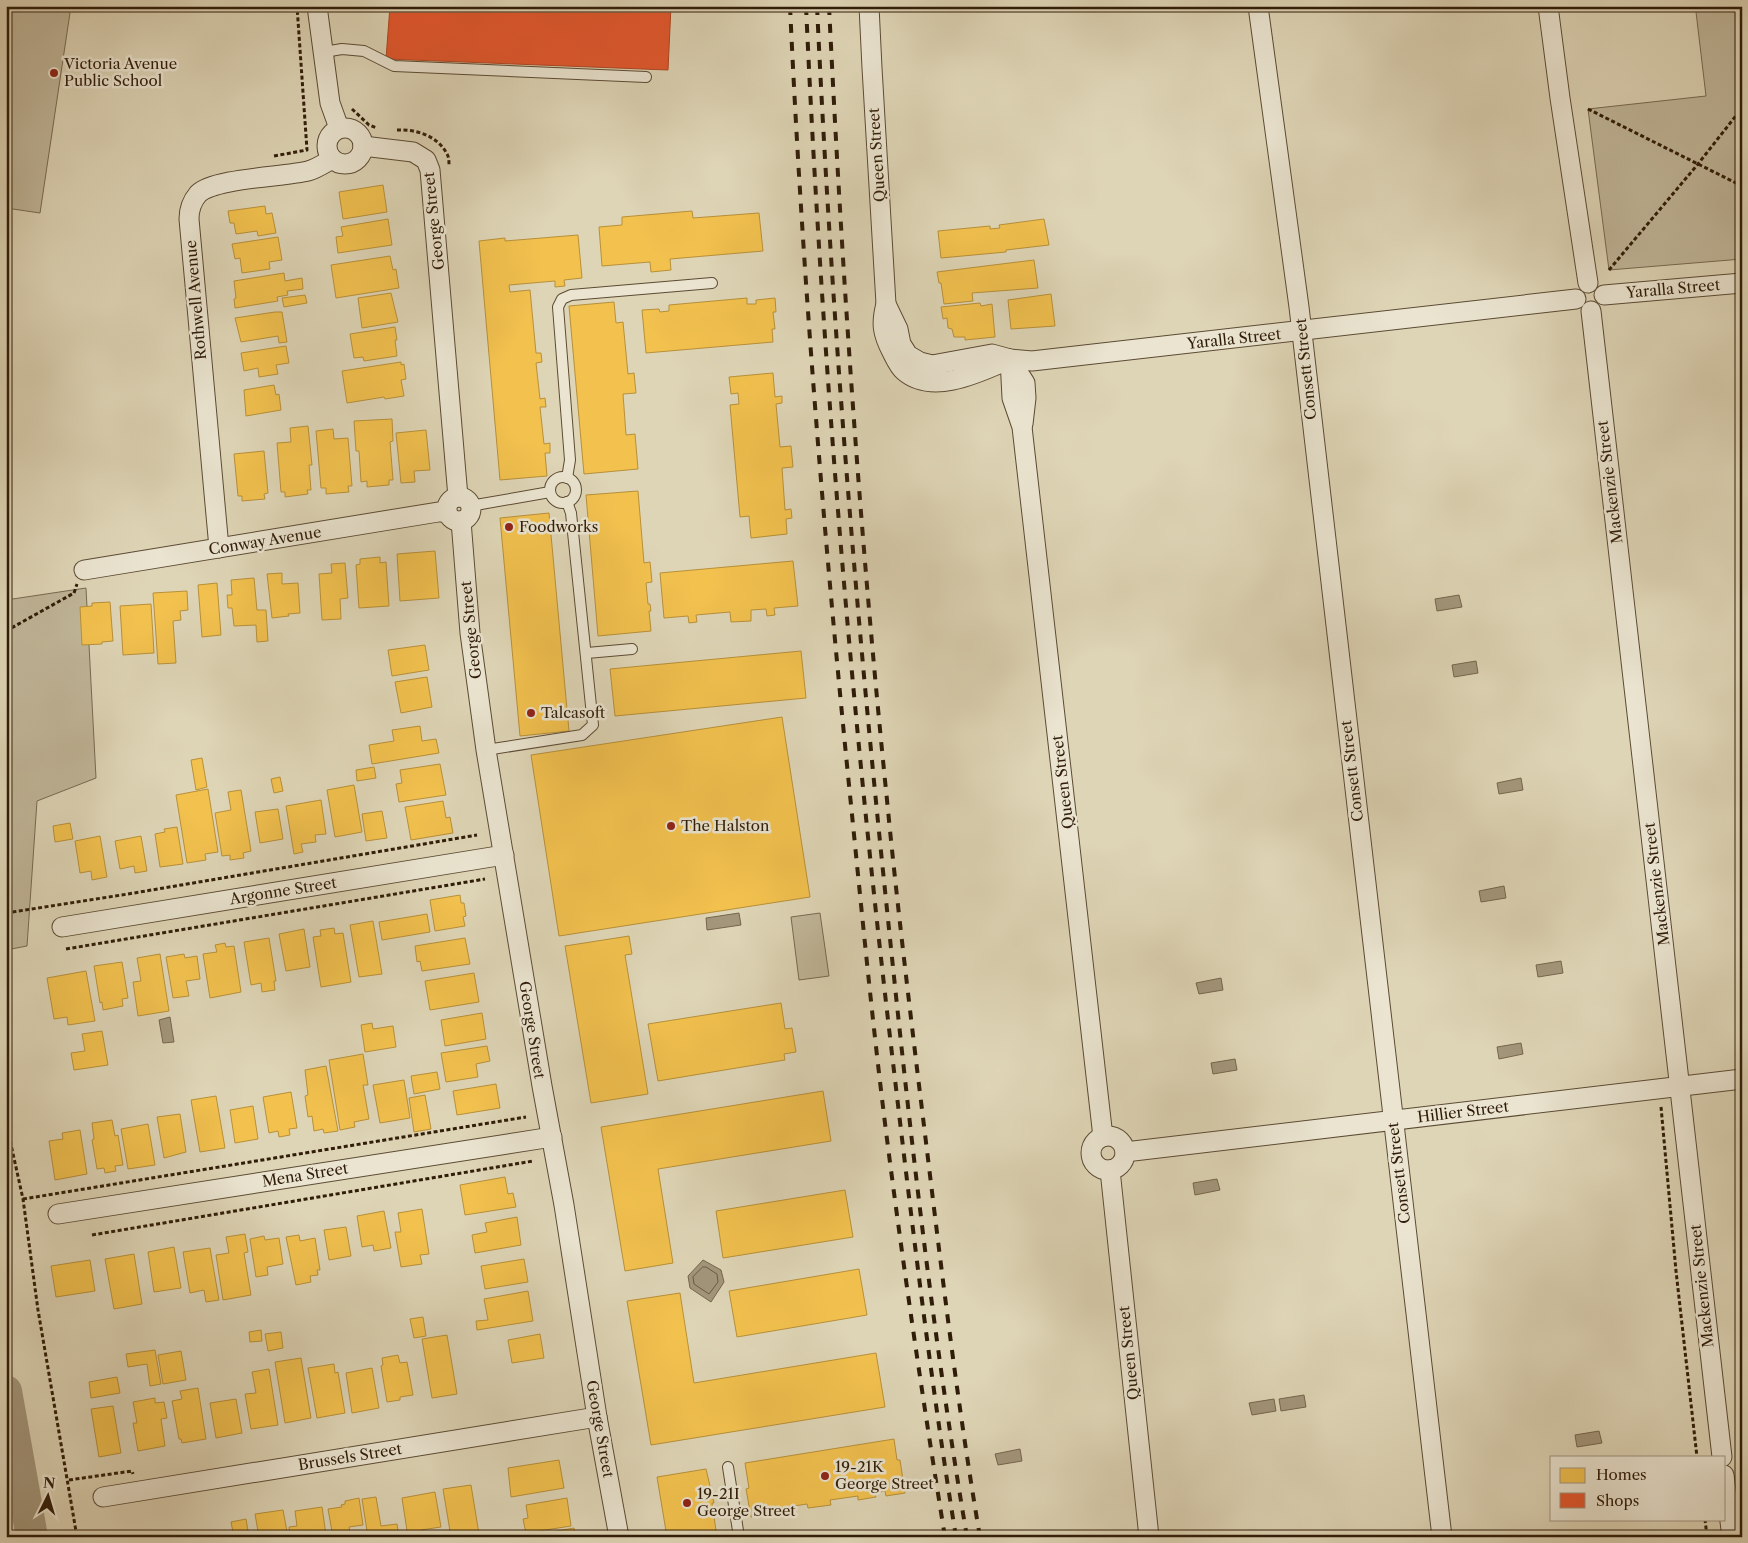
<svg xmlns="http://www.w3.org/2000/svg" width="1748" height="1543" font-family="'Libre Caslon Text',serif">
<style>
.green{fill:#c0b699;stroke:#786a51}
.water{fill:#a3967b;stroke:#75664d}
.homes{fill:#f2c14e;stroke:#b89039}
.shops{fill:#e4572e;stroke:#ae4623}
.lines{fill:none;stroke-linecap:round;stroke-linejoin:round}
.shore{stroke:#6a5a42;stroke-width:1}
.river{stroke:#a3967b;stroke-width:32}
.service-casing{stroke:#5c4b34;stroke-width:12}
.minor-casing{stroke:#5c4b34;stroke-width:21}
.path{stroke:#301d09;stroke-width:3;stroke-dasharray:4 2.5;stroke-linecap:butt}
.service{stroke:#eae4d0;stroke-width:10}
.minor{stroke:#eae4d0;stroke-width:19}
.rail{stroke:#301d09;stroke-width:4;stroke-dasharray:9 9;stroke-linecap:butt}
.poi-dot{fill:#8f2418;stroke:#eae4d0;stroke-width:2}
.labels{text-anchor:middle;stroke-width:5;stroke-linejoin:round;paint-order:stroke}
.poi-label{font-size:15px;fill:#301d09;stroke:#eae4d0;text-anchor:start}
.street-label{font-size:15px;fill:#301d09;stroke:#eae4d0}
</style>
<rect width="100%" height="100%" fill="#ded5b6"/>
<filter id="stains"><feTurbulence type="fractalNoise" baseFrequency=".004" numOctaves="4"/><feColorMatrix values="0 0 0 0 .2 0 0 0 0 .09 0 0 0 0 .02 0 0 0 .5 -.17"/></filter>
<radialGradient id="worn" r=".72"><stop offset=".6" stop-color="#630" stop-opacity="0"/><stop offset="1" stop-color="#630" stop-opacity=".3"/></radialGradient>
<g class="green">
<polygon points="6,6 71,6 40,213 6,208"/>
<polygon points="1742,7 1742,259 1609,270 1588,109 1706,96 1696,12"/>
<polygon points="86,588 96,778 37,801 27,946 6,950 6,600"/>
<polygon points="820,913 829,976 799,980 791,917"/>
</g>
<g class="water">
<polygon points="1459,595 1462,607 1437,611 1435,599"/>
<polygon points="1476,661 1478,673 1454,677 1452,665"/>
<polygon points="1521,778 1523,790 1499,794 1497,783"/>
<polygon points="1504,886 1506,898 1481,902 1479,891"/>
<polygon points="739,913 741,925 707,930 706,918"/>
<polygon points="1561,961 1563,973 1538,977 1536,965"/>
<polygon points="1221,978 1223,990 1199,994 1196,983"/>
<polygon points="170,1017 174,1042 163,1043 159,1020"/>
<polygon points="1521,1043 1523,1054 1499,1059 1497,1047"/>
<polygon points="1235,1059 1237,1070 1213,1074 1211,1063"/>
<polygon points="1217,1179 1220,1190 1195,1195 1193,1183"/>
<polygon points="703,1260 721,1270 724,1282 711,1302 690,1288 688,1276"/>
<polygon points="1304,1395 1306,1407 1281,1411 1279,1399"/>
<polygon points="1274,1399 1276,1411 1252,1415 1249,1403"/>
<polygon points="1599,1431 1602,1443 1577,1447 1575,1435"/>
<polygon points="1020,1449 1022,1461 998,1465 995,1454"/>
</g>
<g class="homes">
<polygon points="383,185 387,212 343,219 339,192"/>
<polygon points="265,206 266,214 272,213 276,233 258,236 257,231 236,234 234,223 230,223 228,211"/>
<polygon points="692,211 693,218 759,213 763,251 670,259 671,270 651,272 650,262 602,266 599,227 622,225 622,217"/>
<polygon points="388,219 392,245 338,253 336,237 343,236 341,227"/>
<polygon points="1044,219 1049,245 1006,250 1006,252 941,258 938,231 990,226 990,229 1000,228 999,225"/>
<polygon points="578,235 582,278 564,280 565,286 555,287 555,281 509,285 510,292 530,290 536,353 541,353 542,362 536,363 540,399 545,398 546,407 540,407 544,444 550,443 550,453 545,453 547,476 500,480 479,241 505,238 505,241"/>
<polygon points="278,237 282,260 269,262 270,269 242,273 240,258 235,259 232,244"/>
<polygon points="390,256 393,270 396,269 399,288 336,298 331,265"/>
<polygon points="1034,260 1038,288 972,293 973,301 944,304 941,283 939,283 937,272"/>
<polygon points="284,273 285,281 302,278 303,289 287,291 288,295 277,297 278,301 235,308 234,299 236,298 234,281"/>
<polygon points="391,293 398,322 362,328 358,298"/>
<polygon points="1051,294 1055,326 1011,329 1008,300"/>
<polygon points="305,295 307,303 284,307 282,298"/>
<polygon points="747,298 747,304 756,304 756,300 775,298 776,312 773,312 775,329 772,329 773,342 646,353 642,310 659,309 660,312 669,311 669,305"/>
<polygon points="614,302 616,323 623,322 628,374 634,373 636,393 623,394 626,435 635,434 638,469 584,474 569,306"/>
<polygon points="980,303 981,306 992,304 995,337 965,340 965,337 954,337 952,329 948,328 947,318 943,319 941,307"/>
<polygon points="275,312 282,312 287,342 279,343 278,336 241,342 235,318"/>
<polygon points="395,327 397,340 395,340 397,356 364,361 363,357 354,358 350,334"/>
<polygon points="286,346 289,363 276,365 278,374 259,377 258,368 244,371 241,353"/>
<polygon points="401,362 401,365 404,364 406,379 401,380 404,396 385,399 384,397 347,403 342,371"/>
<polygon points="773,373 775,397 782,396 782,403 776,404 780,447 791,446 793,467 782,468 785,510 791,509 792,518 786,519 787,534 751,538 749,516 740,517 730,405 739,404 738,393 731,394 729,377"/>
<polygon points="274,385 276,395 279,394 281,410 246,416 244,390"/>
<polygon points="392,419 393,441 390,442 393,480 389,480 389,485 367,487 367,481 361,482 359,451 356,451 354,421"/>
<polygon points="308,426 312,465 309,465 311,490 307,490 308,494 285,497 285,492 281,492 277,443 291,442 290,428"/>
<polygon points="333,429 334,439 348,438 352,486 348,486 349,492 326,494 326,488 321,488 316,431"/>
<polygon points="426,430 430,470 414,471 415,482 401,483 396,433"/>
<polygon points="264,451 268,493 264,494 265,499 242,501 242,496 238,496 234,454"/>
<polygon points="638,491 644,563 650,562 652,582 646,583 648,604 650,604 651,611 649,611 651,631 598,636 586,495"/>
<polygon points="549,513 569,731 520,736 500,518"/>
<polygon points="435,551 439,598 400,601 397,554"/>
<polygon points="380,557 380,563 386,562 389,606 359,608 356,565 360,564 360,559"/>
<polygon points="793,561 798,606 774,608 775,615 767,616 766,609 751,610 751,621 731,622 730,612 696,615 697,622 689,623 688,616 664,618 660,573"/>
<polygon points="345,563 348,598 340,599 341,619 322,620 319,574 332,573 331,564"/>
<polygon points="282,573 282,584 298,583 300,613 288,614 289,616 272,618 267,574"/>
<polygon points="254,578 257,610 266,610 268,641 257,642 256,625 234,626 232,608 228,608 227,595 232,595 231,580"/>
<polygon points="217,583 221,635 202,637 198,585"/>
<polygon points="187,591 188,610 180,611 181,620 173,621 176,663 158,664 153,593"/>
<polygon points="110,602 113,641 102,642 102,644 82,645 80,607 92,606 92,603"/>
<polygon points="151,604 154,653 123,655 120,606"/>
<polygon points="425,645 429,670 392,676 388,650"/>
<polygon points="801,651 806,698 615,716 610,669"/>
<polygon points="427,677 432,707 401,713 395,682"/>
<polygon points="782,717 810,897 559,936 531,755"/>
<polygon points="420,726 422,741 436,739 439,753 372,764 369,745 394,741 392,730"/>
<polygon points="202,758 207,787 196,790 191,760"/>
<polygon points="440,764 446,795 399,802 396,784 402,783 400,770"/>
<polygon points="374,767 376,778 357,781 356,770"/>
<polygon points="280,777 283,791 274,793 271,779"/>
<polygon points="354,785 362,832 335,837 327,790"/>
<polygon points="208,789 218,852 205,854 206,860 187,863 176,795"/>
<polygon points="241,790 251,851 243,853 244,858 230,860 230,855 222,856 215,813 231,810 228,792"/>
<polygon points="321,800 326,834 315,835 316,842 301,844 303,852 294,854 286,806"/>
<polygon points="443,801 446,818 450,817 453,833 411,840 405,807"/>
<polygon points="278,809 283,839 260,843 255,812"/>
<polygon points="382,811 387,838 366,841 362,814"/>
<polygon points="70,823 73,839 55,842 53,826"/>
<polygon points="177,827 183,864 160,867 155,834 165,832 164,829"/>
<polygon points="100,836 107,877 92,880 91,871 80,873 75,841"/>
<polygon points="141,836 147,871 135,873 134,866 120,869 115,841"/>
<polygon points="460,895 461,903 464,903 466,916 463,917 465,926 435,931 430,900"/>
<polygon points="427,914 430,932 382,940 379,922"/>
<polygon points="373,921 382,974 359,977 350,925"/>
<polygon points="334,928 335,934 343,933 351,982 321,987 313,937 321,936 320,930"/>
<polygon points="304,929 310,967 286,971 279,934"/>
<polygon points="629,936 632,954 625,955 648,1094 591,1103 565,946"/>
<polygon points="269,938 276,981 274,981 275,990 262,992 261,983 251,985 244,942"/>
<polygon points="465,938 470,964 422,971 420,961 417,962 415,946"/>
<polygon points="225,943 226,947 234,946 241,992 210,998 203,954 217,952 215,945"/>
<polygon points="160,954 169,1011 138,1016 133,982 141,981 137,958"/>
<polygon points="184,954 185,958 197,956 200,979 186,981 189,996 173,998 166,957"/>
<polygon points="122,962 128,998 122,999 123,1006 103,1010 102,1002 100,1003 94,966"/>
<polygon points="86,971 95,1021 68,1025 67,1017 54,1019 47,978"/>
<polygon points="474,973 479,1002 430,1010 425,981"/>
<polygon points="781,1003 785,1029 792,1028 796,1052 784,1054 785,1060 658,1081 648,1024"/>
<polygon points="482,1013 486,1039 445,1046 441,1020"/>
<polygon points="372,1023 373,1029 393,1026 396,1047 365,1052 361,1025"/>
<polygon points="102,1031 108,1065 74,1070 71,1053 85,1051 82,1034"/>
<polygon points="487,1046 490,1061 476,1064 478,1077 446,1082 441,1053"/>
<polygon points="363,1054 368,1085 363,1085 369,1119 354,1122 355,1127 340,1130 329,1060"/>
<polygon points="326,1066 338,1131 324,1133 323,1129 314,1131 312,1116 308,1117 305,1096 308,1095 305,1070"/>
<polygon points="437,1072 440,1089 414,1094 411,1076"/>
<polygon points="404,1080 410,1118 380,1123 373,1085"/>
<polygon points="496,1084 500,1108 457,1115 453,1091"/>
<polygon points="823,1091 831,1141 658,1169 673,1263 625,1271 601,1127"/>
<polygon points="291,1092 297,1128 289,1129 290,1135 279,1137 278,1131 269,1133 263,1097"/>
<polygon points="425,1095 431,1129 414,1132 409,1098"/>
<polygon points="216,1096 225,1148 200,1152 191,1100"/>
<polygon points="253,1106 258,1139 235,1143 230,1110"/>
<polygon points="180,1114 186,1152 164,1158 157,1117"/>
<polygon points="112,1120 115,1136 118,1135 123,1165 115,1166 116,1171 105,1173 104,1168 97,1169 92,1140 94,1139 92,1123"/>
<polygon points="148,1124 155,1165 128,1169 121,1129"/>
<polygon points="80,1130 87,1174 55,1180 49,1141 63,1139 62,1133"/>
<polygon points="505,1177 508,1194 513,1193 516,1207 465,1215 460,1185"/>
<polygon points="845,1190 853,1237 723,1258 716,1211"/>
<polygon points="422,1209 429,1254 420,1255 422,1264 401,1267 395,1232 401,1232 398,1213"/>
<polygon points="384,1211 391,1248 374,1251 373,1245 362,1247 357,1216"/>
<polygon points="517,1217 521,1245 475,1253 472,1235 487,1232 485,1223"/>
<polygon points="346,1227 351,1256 329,1260 324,1230"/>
<polygon points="245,1234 248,1252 244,1253 251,1295 223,1300 216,1255 229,1253 226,1237"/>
<polygon points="299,1235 300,1241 315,1238 320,1270 317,1270 318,1275 310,1276 311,1282 296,1285 286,1237"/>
<polygon points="264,1236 265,1240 279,1238 283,1264 267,1267 268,1275 256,1277 250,1239"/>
<polygon points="174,1247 181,1288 154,1292 148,1252"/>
<polygon points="210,1248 219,1300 206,1302 204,1290 190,1293 183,1252"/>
<polygon points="134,1254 142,1304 114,1309 105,1259"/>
<polygon points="524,1259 528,1282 485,1289 481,1266"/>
<polygon points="90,1260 95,1291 56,1297 51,1266"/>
<polygon points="859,1269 867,1315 737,1337 729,1291"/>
<polygon points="528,1291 533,1321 477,1330 476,1321 488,1320 484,1299"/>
<polygon points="680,1293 694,1383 876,1353 885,1407 651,1445 627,1301"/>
<polygon points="423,1317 426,1336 414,1338 410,1319"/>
<polygon points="261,1330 262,1341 250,1342 249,1332"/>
<polygon points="281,1332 283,1348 268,1351 265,1334"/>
<polygon points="540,1334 544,1358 512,1363 508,1340"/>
<polygon points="447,1335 457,1394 432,1398 422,1339"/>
<polygon points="155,1350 161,1384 150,1386 147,1364 128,1367 126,1354"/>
<polygon points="181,1351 186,1380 163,1384 158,1355"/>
<polygon points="398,1355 400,1363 407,1362 413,1395 400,1397 400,1400 387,1402 381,1366 383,1365 382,1358"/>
<polygon points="301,1358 311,1418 285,1423 275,1362"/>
<polygon points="334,1364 335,1373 338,1372 345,1413 317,1418 308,1368"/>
<polygon points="372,1368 379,1408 352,1413 346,1373"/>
<polygon points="269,1369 278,1425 251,1429 245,1394 256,1393 252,1372"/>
<polygon points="117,1377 120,1393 91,1398 89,1382"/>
<polygon points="198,1388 206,1439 182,1443 181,1439 179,1439 172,1401 182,1399 180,1391"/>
<polygon points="155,1398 155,1403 164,1402 167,1418 161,1419 165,1446 138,1451 133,1423 137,1423 133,1402"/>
<polygon points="236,1399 242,1433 216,1438 210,1403"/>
<polygon points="113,1406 121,1453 99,1457 91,1409"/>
<polygon points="894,1439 897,1460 900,1460 905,1493 886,1496 885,1491 875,1493 876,1497 858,1500 858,1496 830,1500 831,1505 808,1508 807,1504 781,1508 781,1512 751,1517 746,1489 749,1488 745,1463"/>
<polygon points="559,1460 564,1488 511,1497 508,1468"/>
<polygon points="706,1469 714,1503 712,1503 717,1537 667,1537 657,1477"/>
<polygon points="471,1485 479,1534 473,1535 473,1537 451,1537 443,1489"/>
<polygon points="435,1492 441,1527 421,1530 422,1537 408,1537 402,1498"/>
<polygon points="376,1497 381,1526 397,1524 399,1537 368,1537 362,1499"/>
<polygon points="359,1498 363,1525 349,1527 351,1537 333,1537 328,1509 342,1507 341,1505 345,1504 345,1501"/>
<polygon points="567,1498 571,1526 526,1533 523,1519 528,1518 526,1505"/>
<polygon points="322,1507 326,1535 324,1535 325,1537 290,1537 289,1527 297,1526 295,1511"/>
<polygon points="283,1510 288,1537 259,1537 255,1514"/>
<polygon points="246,1519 249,1537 234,1537 231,1522"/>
<polygon points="574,1528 576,1537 540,1537 539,1534"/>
</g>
<polygon class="shops" points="390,6 671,6 668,70 386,59"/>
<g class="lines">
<polygon class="shore" points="703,1267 706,1267 717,1274 718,1282 709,1294 694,1284 693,1277"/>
<polyline class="river" points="6,1391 32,1537"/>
<g class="service-casing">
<g id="service">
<polyline points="324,52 342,49 364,51 394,66 646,77"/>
<circle cx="563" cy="490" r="13"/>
<polyline points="567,478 570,460 558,307 562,299 571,295 712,283"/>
<polyline points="470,506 550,492"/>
<polyline points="587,653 632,649"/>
<polyline points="486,750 582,735 593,725 571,513 567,502"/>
<polyline points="728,1467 739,1537"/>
</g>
</g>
<g class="minor-casing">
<g id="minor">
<polyline points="317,6 330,103 339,128"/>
<path d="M869,6L872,68L886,304C881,323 882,333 892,352C895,358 899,367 904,371C933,396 980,372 1010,359"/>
<polyline points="1258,6 1299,307 1442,1537"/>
<polyline points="1548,6 1560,98 1588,283"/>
<circle cx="345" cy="146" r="18"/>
<polyline points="363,146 413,152 426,160 430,170 458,497"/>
<polyline points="1604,295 1742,283"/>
<polyline points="886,304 898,329 901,344 908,355 920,362 932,365 992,354 1010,359 1032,361 1576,299"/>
<polyline points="1591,311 1722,1457"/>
<polyline points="1010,359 1012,398 1022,427 1103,1137"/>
<polyline points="1011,361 1025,383 1026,398 1023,424"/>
<circle cx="459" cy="509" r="12"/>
<polyline points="461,521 470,633 486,750 542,1086 564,1205 597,1417 619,1537"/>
<path d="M219,548L189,219C189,211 192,201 198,194C214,178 284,177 308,171C316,169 325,163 332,159"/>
<polyline points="84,570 438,512 446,512"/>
<polyline points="62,927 504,855"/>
<circle cx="1108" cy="1153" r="17"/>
<polyline points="1125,1152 1742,1079"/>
<polyline points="1110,1170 1149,1537"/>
<polyline points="58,1214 552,1137"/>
<polyline points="1724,1475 1732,1537"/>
<polyline points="103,1497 597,1417"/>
</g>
</g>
<g class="path">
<polyline points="352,109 369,125 377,128"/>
<polyline points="1588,109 1742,186"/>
<path d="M397,130C416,129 438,136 447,154C449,157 449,162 449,166"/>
<polyline points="274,156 307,150 297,6"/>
<polyline points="1609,270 1698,164 1742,108"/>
<polyline points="6,631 74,593 77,584"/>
<polyline points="6,913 128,894 477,835"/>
<polyline points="66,949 485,879"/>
<polyline points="1661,1107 1676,1271 1697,1457"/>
<polyline points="6,1122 23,1199 38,1310 77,1537"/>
<polyline points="23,1199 526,1117"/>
<polyline points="92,1235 533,1161"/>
<polyline points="69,1480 132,1471 133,1474"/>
<polyline points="1705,1519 1707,1537"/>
</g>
<use href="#service" class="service"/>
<use href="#minor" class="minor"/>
<g class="rail">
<path d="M790,6C802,266 823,526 849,785C862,913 874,1042 891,1170C907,1292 925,1414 945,1537"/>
<path d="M806,6C822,356 851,706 892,1054C911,1215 930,1377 956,1537"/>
<path d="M817,6C831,305 855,603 886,900C908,1113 931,1326 967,1537"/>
<path d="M829,6C842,271 860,536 887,800C896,893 907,985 918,1077C937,1230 954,1385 980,1537"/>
</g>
</g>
<g class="poi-dot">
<circle cx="54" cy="73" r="5"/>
<circle cx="509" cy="527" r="5"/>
<circle cx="531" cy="713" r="5"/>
<circle cx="671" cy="826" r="5"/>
<circle cx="825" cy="1476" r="5"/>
<circle cx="687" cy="1503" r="5"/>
</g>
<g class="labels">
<g class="poi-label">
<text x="64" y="69">Victoria Avenue<tspan x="64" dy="17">Public School</tspan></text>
<text x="519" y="532">Foodworks</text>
<text x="541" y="718">Talcasoft</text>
<text x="681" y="831">The Halston</text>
<text x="835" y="1472">19-21K<tspan x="835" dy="17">George Street</tspan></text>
<text x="697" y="1499">19-21I<tspan x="697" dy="17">George Street</tspan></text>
</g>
<g class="street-label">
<text transform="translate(877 155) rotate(-94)" y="5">Queen Street</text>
<text transform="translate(434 221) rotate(-96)" y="5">George Street</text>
<text transform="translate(1673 289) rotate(-5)" y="5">Yaralla Street</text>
<text transform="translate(196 300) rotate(-95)" y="5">Rothwell Avenue</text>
<text transform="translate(1234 339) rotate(-6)" y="5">Yaralla Street</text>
<text transform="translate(1306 369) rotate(-96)" y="5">Consett Street</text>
<text transform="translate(1610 482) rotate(-97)" y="5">Mackenzie Street</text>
<text transform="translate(265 541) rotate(-9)" y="5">Conway Avenue</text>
<text transform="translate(471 630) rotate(-96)" y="5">George Street</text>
<text transform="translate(1352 771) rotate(-97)" y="5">Consett Street</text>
<text transform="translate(1063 782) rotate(-97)" y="5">Queen Street</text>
<text transform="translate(1657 884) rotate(-97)" y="5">Mackenzie Street</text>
<text transform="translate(283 891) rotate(-9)" y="5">Argonne Street</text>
<text transform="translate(532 1030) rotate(81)" y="5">George Street</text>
<text transform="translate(1463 1112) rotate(-7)" y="5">Hillier Street</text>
<text transform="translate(1399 1173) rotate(-97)" y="5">Consett Street</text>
<text transform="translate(305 1175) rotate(-9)" y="5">Mena Street</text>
<text transform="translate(1702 1286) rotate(-96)" y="5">Mackenzie Street</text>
<text transform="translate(1129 1353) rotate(-96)" y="5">Queen Street</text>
<text transform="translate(600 1429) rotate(80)" y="5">George Street</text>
<text transform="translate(350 1457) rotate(-9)" y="5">Brussels Street</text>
</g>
</g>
<rect width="1748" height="1543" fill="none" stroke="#ded5b6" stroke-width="25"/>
<rect x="8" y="8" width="1733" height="1528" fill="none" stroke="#301d09" stroke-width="2.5"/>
<rect x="12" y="12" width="1723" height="1518" fill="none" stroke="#301d09"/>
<rect x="1550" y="1456" width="175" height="65" fill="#eae4d0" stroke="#a09480"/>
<rect x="1560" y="1468" width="25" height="15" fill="#f2c14e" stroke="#a09480"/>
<text x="1596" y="1480" font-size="15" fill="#301d09">Homes</text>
<rect x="1560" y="1493" width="25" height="15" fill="#e4572e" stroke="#a09480"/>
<text x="1596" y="1506" font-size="15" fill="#301d09">Shops</text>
<g transform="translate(48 1496) rotate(5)" stroke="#eae4d0" stroke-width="4" paint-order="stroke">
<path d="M0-4L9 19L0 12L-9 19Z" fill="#301d09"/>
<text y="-8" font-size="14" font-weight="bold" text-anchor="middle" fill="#301d09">N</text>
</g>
<rect width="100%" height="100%" filter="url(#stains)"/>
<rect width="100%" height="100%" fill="url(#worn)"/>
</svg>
